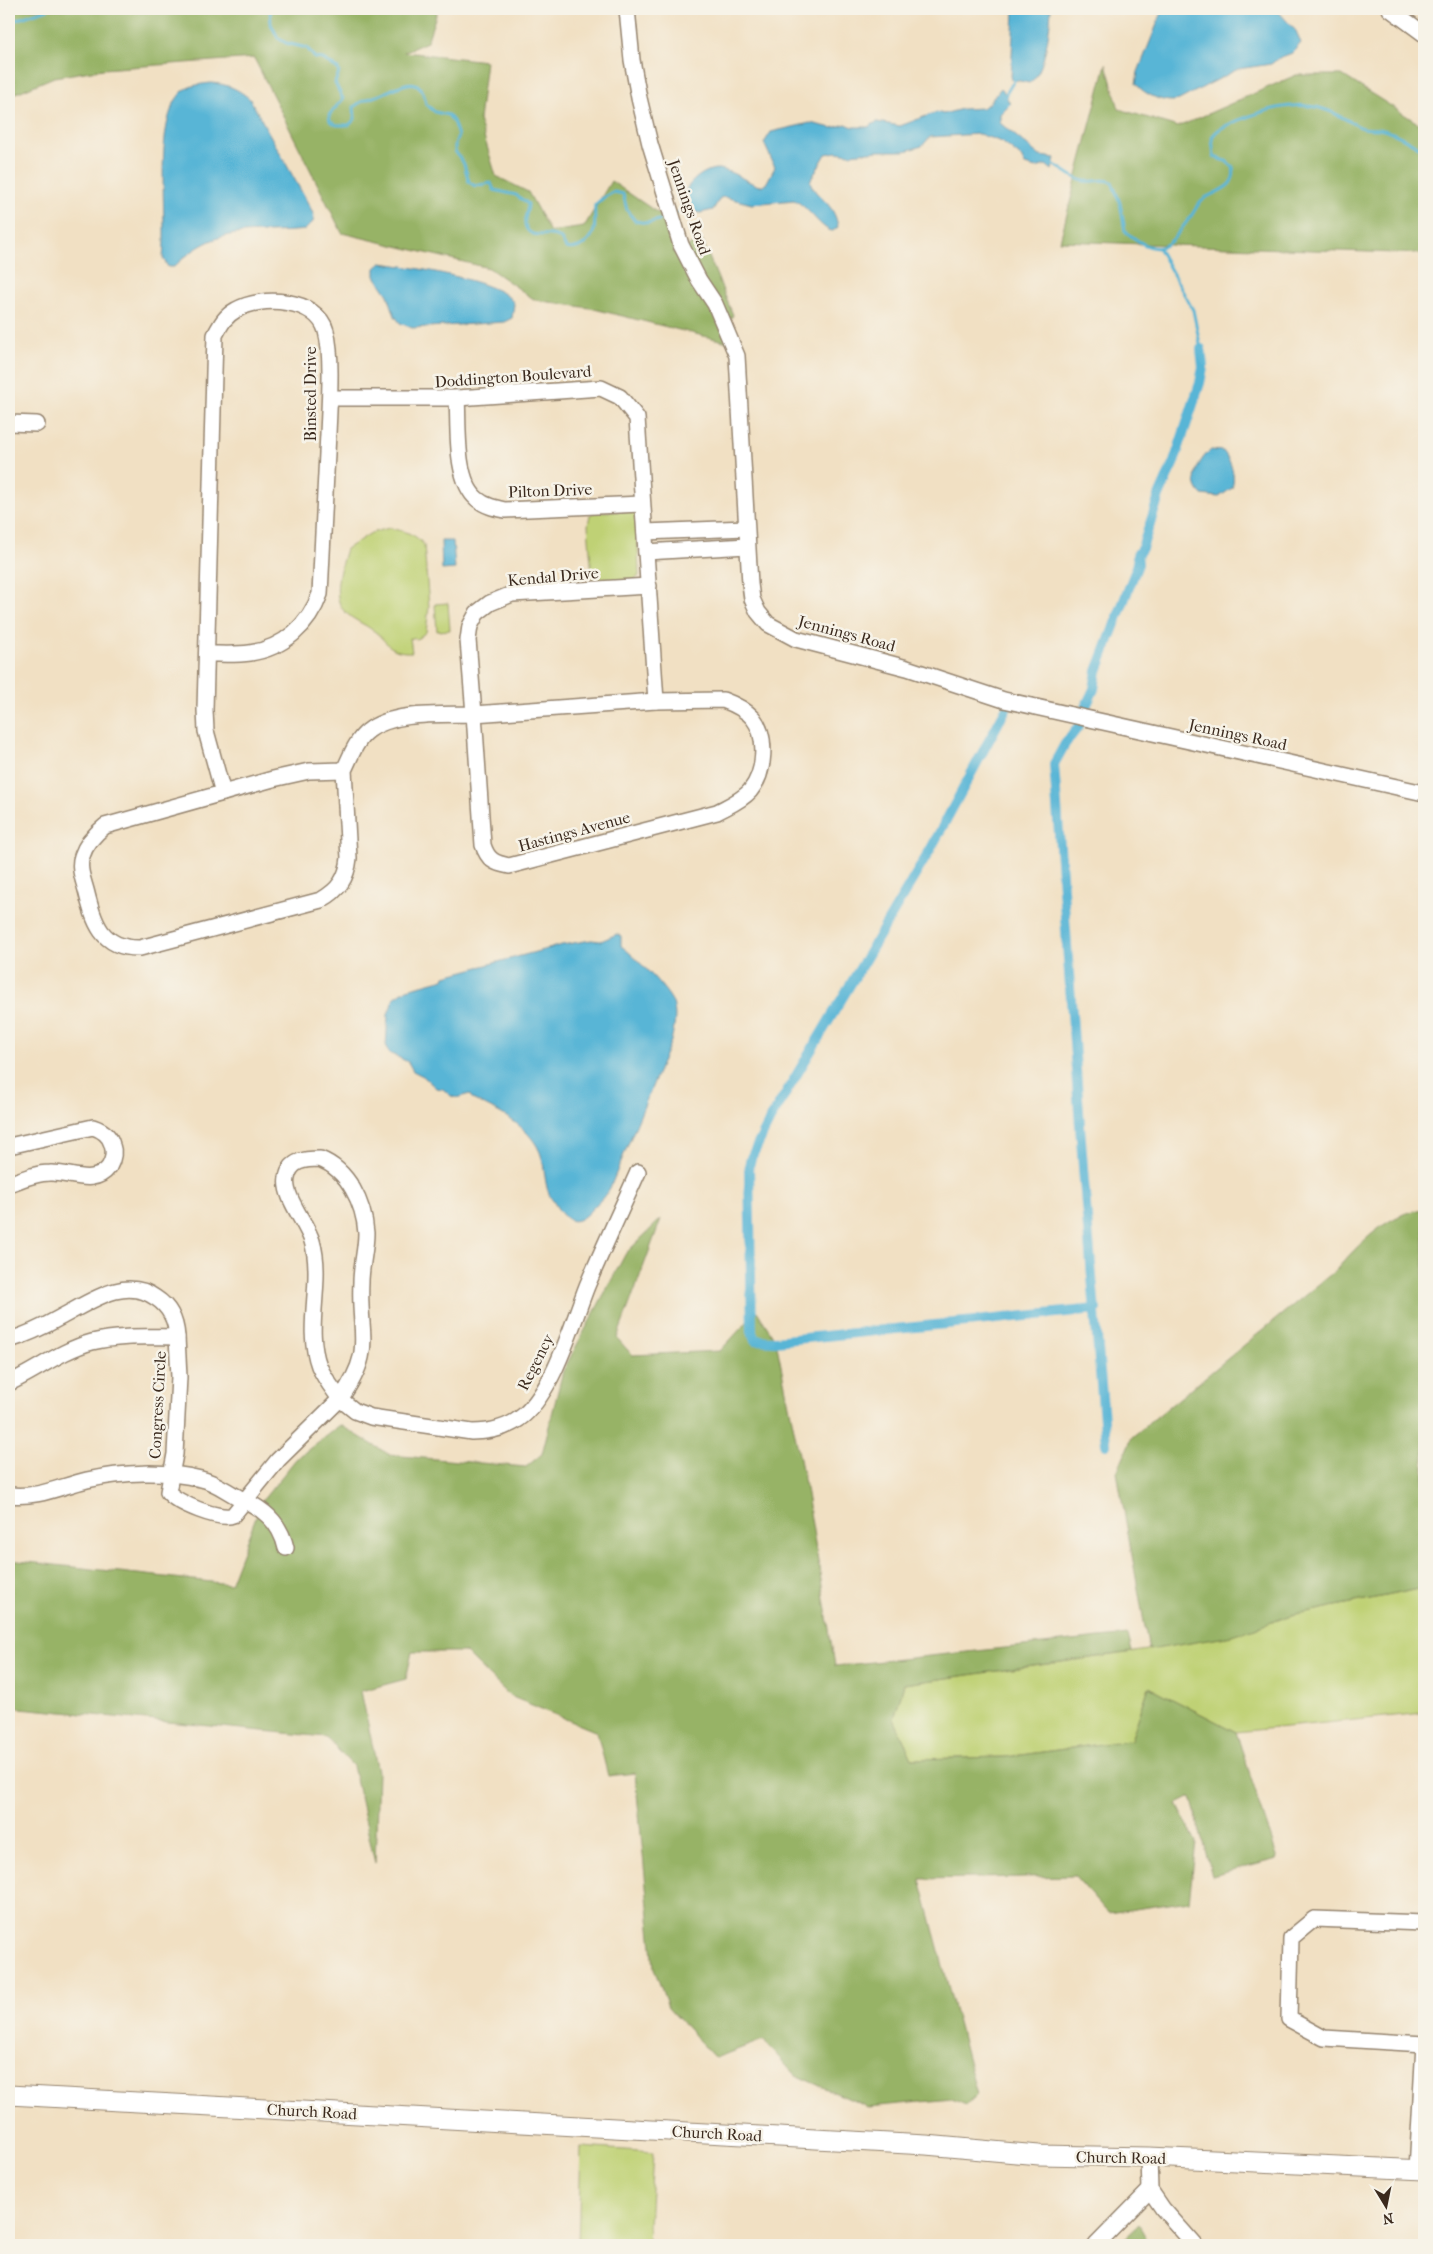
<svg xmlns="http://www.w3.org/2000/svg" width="1433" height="2254" font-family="'IM FELL French Canon',serif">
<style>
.green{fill:#bfd174;stroke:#7d7e49}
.forest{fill:#97b366;stroke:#696e42}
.water{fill:#58b5d6;stroke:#4a707a}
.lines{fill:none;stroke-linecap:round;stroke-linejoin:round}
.stream{stroke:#58b5d6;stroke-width:3}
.canal{stroke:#58b5d6;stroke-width:10}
.minor-casing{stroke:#968570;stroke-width:18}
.major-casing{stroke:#968570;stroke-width:21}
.minor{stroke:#fff;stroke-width:15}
.major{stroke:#fff;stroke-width:19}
.labels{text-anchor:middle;stroke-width:5;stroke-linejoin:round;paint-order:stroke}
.street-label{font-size:16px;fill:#3b2a1e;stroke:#f7f3e8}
</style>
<rect width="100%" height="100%" fill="#f7f3e8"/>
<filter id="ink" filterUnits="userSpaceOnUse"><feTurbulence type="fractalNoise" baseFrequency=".02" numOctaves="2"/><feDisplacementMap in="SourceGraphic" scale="10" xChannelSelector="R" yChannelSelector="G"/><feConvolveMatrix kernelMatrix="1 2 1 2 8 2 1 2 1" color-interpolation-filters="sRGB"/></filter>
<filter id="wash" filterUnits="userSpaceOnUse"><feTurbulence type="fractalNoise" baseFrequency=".0096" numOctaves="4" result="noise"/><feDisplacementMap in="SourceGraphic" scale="20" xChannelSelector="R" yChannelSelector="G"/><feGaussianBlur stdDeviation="1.12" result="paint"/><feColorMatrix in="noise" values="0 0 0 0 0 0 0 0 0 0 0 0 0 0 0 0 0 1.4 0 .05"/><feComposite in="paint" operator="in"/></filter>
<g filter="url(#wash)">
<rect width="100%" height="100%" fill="#f1e0c3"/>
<g class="green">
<polygon points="633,511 637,517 639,576 633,581 598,583 592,577 588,525 590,515 594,512"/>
<path d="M389,528C403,531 415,533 424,545L429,607L426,632L417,639L410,638L412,652C389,653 389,643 374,631C365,624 353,620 345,612C330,597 341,566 346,549L371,533Z"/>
<polygon points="448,603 450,630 437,631 435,604"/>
<polygon points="1424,1588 1424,1713 1236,1732 1149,1687 1131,1740 1006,1757 912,1759 894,1719 904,1684 1141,1651 1231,1636 1292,1615"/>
<polygon points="581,2147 653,2152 648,2245 578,2245"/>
</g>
<g class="forest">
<polygon points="9,9 410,9 412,11 418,9 438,9 427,42 404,52 486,61 479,120 496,176 528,192 550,232 584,227 611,181 677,226 673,253 702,240 733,315 725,327 732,343 590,308 535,300 489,268 342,233 254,58 103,69 54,77 9,96"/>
<polygon points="1106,64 1119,109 1178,127 1296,75 1342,75 1424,127 1424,254 1060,241"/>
<path d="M1424,1209V1588L1292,1615L1232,1636L1149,1650L1117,1472L1132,1437L1336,1270C1358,1245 1389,1212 1424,1209Z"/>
<polygon points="661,1219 617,1338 632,1355 720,1351 757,1311 776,1341 807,1494 835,1666 1128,1635 1132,1652 904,1684 894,1719 912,1759 1006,1757 1131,1740 1149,1687 1236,1732 1278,1859 1212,1876 1191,1797 1177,1804 1196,1842 1189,1901 1108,1913 1075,1876 920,1879 977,2095 966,2105 952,2099 868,2107 795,2075 763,2040 715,2058 668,2007 654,1968 635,1773 608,1776 597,1732 510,1696 465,1652 412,1652 406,1679 361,1691 378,1772 375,1863 353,1766 326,1737 9,1707 9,1560 230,1584 262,1501 296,1459 340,1425 390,1455 526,1467 542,1454 563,1371 626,1253"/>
<polygon points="1139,2225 1150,2245 1118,2245"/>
</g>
<g class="water">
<path d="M1014,9H1051C1050,27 1045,75 1029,83L1011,79Z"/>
<path d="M1163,9H1276L1296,31L1301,43L1292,53L1279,58L1271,64L1238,69L1179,100C1165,104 1145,95 1136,84L1138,72Z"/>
<path d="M211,83C228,84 238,89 250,99L310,207L314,216L313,222L305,230C251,236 219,222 174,267H168L163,258C168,217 152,121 182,92C189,85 202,84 211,83Z"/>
<path d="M1001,88L1003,90L1010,104L1000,114V123L1040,156L1055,158L1052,170L1046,165L1036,168L1025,165L1021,157L1002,142L979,134L930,137L922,146L905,151H878L850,154L836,152L826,154L810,181C815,199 834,200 838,227L833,231C822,231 808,206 794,200L752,204L724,197L720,198L713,210L700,213L690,211C670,196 701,168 718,169C729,169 747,182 759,186L766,184L775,167L764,143L771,132L810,123L832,128L846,124L853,127H868L877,122L900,126L937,112L943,114L962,109L983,108L989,103Z"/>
<path d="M381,263C406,266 505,281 514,304L512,318L504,322L412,328L400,323L395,316L388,295L375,276V268Z"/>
<path d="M1211,450L1223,451C1231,461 1236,476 1232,488L1219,497L1202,495C1188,482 1198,460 1211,450Z"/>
<polygon points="453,541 455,569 442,570 441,541"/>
<path d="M617,934L621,936V946C632,953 669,991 673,1003C677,1016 674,1028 671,1041L610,1188C604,1198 597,1203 590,1211C574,1228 565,1221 555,1204C554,1201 550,1198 549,1194C543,1179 546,1161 537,1146C523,1122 495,1110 472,1099L470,1094C454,1098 456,1101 443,1089L436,1088L423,1076L413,1071L408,1062L389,1053L386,1047L388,1014L394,998L407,989L444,979L445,976L562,945L591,940L601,941Z"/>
</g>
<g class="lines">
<g class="stream">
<path d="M270,9L271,24L278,38L286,43L307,48L315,58L323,59L338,69L339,72L335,83L343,99L329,115L330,121L337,125H349L355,119L354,107C363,98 375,98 386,92C407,83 421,74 426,104L435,112L448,115L453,121L458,136L455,144V151L464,164L469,182L475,186L491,183L494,190L516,195L528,204C528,211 524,217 525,224C529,243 549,229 560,238C563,241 564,245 566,248C578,251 591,242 594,230C596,222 594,213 595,205L603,198L614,192L623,194L627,210L635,221L647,223L667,218"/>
<polyline points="9,22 48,9"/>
<polyline points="1003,99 1015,79"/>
<path d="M1052,164C1063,168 1072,179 1084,181C1094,183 1104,177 1112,182L1120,203L1125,231C1160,260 1167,249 1191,216C1195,211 1197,205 1202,200C1214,191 1238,189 1233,167L1226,161L1214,157L1212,137C1217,128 1228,125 1237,121C1264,110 1298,99 1326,110C1339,114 1349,122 1360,127C1367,130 1373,128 1379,129C1395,132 1410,142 1424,150"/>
<polyline points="675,214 690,206"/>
<polyline points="1159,249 1193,310 1201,349"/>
<polyline points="1084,714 1086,706"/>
</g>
<g class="canal">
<polyline points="1008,705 929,852 771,1118 751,1158 749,1166 752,1332 755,1340 775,1341 1096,1309"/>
<polyline points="1086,706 1094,689 1097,671 1138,564 1137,555 1142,548 1159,496 1174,462 1200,383 1203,367 1201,349"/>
<polyline points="1079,726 1065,744 1054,764 1084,1181 1106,1444"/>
</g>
</g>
</g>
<g filter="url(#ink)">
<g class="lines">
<g class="minor-casing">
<g id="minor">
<polyline points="627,9 632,60 639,98 650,144 681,245 699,280 715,304 737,356 750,584 752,599 758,612 768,624 796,639 907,668 1004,700 1424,793"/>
<polyline points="1390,9 1424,34"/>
<polyline points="330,398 457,398 601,388 620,397 637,418 656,701"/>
<path d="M457,398C459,426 454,479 477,499C485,506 495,508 505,510L642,504"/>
<polyline points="9,423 37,424"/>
<polyline points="645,532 746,528"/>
<polyline points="646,552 747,546"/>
<path d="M208,654C221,654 237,655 250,653C284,648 309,625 320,594C323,540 325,487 328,434C329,406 333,357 326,331C317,298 261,295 236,310C225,316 221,324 215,335L205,710L206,731L223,793"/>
<path d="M723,700C734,704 745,709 753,718C768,737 765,773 750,791C741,801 728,806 717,812L509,866C494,863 488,860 483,845L474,714L656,701Z"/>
<path d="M344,770L349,858C347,878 339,890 321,900L140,948C101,949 94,922 86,890C83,879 78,867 82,856C86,843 95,834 105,826L273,779L309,771L344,770C350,758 356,740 368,731C393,711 442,715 474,714L468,640L470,626L477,613L490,603L512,594L649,586"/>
<path d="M9,1146L93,1127C102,1130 110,1135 112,1145C115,1153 113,1160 109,1167C94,1187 70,1172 50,1173C36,1173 22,1179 9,1184"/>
<path d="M320,1159C348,1170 364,1203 366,1233C366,1250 361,1266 361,1282C358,1336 376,1349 340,1399C333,1389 324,1378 319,1366C304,1326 324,1282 312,1241C306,1222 283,1196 287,1178C290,1160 305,1159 320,1159Z"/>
<path d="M177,1337L179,1377L175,1454L168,1492C177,1503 220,1521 233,1515L278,1460L340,1399L355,1411L371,1417L472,1432C491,1432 509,1428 524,1415C555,1387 572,1324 587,1286C603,1248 621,1210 638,1172"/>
<path d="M9,1340C27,1335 45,1326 61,1317C90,1302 125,1275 156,1298C170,1307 176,1321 177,1337C149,1337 120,1335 92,1342C62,1350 37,1370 9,1383"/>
<path d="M9,1495C40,1498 58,1487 87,1480C122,1472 165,1470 201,1479C215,1482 226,1491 238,1497C262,1508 280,1521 286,1548"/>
<polyline points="1424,1923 1314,1919 1291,1938 1289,2019 1324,2038 1424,2044"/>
<polyline points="1149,2157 1150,2190 1163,2209 1195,2245"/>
<polyline points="1417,2170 1424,2044"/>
<polyline points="1096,2245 1150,2190"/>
</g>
</g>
<g class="major-casing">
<polyline id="major" points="9,2095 926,2145 1039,2155 1149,2157 1424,2170"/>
</g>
<use href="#minor" class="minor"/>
<use href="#major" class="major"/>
</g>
</g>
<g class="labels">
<g class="street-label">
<text transform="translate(690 207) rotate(71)" y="6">Jennings Road</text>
<text transform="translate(513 376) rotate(-4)" y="6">Doddington Boulevard</text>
<text transform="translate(310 394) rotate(-90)" y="6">Binsted Drive</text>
<text transform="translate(550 490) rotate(-2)" y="6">Pilton Drive</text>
<text transform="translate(553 576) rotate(-5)" y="6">Kendal Drive</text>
<text transform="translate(847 633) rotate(15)" y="6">Jennings Road</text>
<text transform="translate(1238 734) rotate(12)" y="6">Jennings Road</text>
<text transform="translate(574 831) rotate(-15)" y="6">Hastings Avenue</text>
<text transform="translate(535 1362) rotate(-63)" y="6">Regency</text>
<text transform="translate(157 1405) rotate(-87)" y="6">Congress Circle</text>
<text transform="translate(312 2111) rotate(3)" y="6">Church Road</text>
<text transform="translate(717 2133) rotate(3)" y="6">Church Road</text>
<text transform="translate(1121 2157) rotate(1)" y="6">Church Road</text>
</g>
</g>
<rect width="1433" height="2254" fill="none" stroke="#f7f3e8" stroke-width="30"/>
<g transform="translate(1386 2206) rotate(170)" stroke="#f7f3e8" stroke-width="4" paint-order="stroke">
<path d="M0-4L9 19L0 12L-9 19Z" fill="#3b2a1e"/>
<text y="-8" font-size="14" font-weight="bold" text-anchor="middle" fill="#3b2a1e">N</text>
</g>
</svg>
